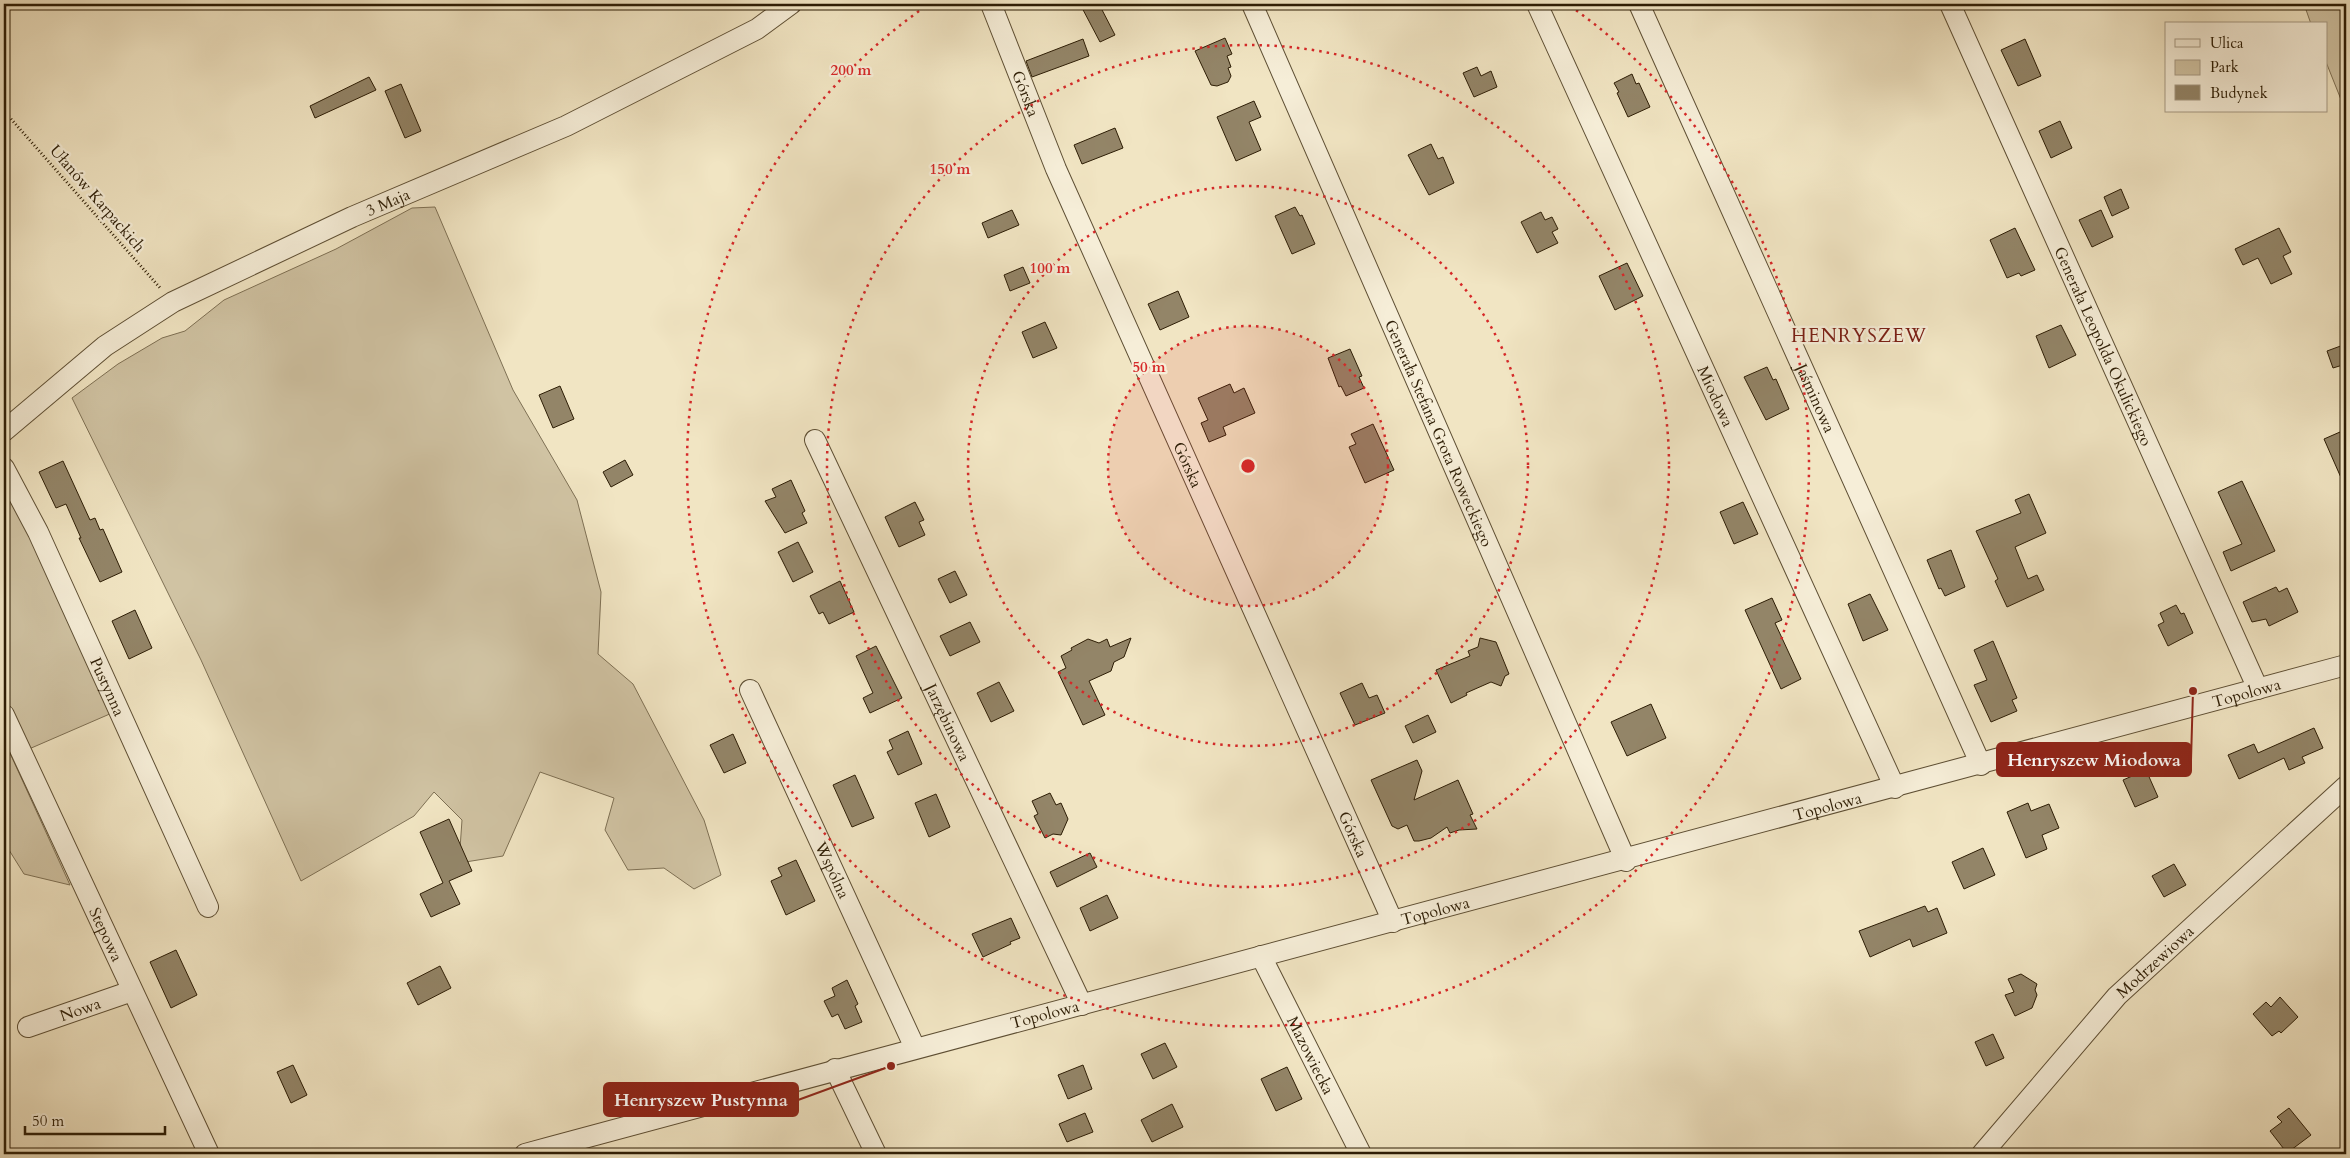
<svg xmlns="http://www.w3.org/2000/svg" width="2350" height="1158" font-family="Cardo,serif">
<style>
.green{fill:#d0c3a3;stroke:#7e7054}
.building{fill:#938568;stroke:#2d1d05}
.lines{fill:none;stroke-linecap:round;stroke-linejoin:round}
.minor-casing{stroke:#5e4f34;stroke-width:22}
.path{stroke:#2d1d05;stroke-width:3;stroke-dasharray:1 2.5;stroke-linecap:butt}
.minor{stroke:#f6eed8;stroke-width:20}
.ring{fill:none;stroke:#d62828;stroke-width:2.5;stroke-dasharray:2.5 5}
.labels{text-anchor:middle;stroke-width:4.5;stroke-linejoin:round;paint-order:stroke}
.street-label{font-size:16px;fill:#2d1d05;stroke:#f6eed8}
.quarter-label{font-size:19px;letter-spacing:1px;fill:#7a1f14;stroke:#f6eed8}
.centre{fill:#d62828;stroke:#f6eed8;stroke-width:2.5}
.ring-label{font-size:15px;text-anchor:middle;font-weight:bold;fill:#d62828;stroke:#f6eed8;stroke-width:4.5;stroke-linejoin:round;paint-order:stroke}
.leader{fill:none;stroke:#8f2418;stroke-width:2}
.callout-dot{fill:#8f2418;stroke:#f6eed8;stroke-width:2}
.callout{fill:#8f2418;stroke:#8f2418;stroke-width:2}
.callout-label{font-size:18px;text-anchor:middle;font-weight:bold;fill:#fff}
</style>
<rect width="100%" height="100%" fill="#f1e5c3"/>
<filter id="stains"><feTurbulence type="fractalNoise" baseFrequency=".004" numOctaves="4"/><feColorMatrix values="0 0 0 0 .2 0 0 0 0 .09 0 0 0 0 .02 0 0 0 .5 -.17"/></filter>
<radialGradient id="worn" r=".72"><stop offset=".6" stop-color="#630" stop-opacity="0"/><stop offset="1" stop-color="#630" stop-opacity=".3"/></radialGradient>
<g class="green">
<polygon points="2304,4 2346,4 2346,102 2342,102 2326,62 2326,24 2311,24"/>
<polygon points="435,207 513,390 577,500 601,592 598,654 633,684 704,820 721,875 694,889 664,868 628,870 605,830 614,798 540,772 503,856 459,863 462,820 434,792 414,816 301,881 201,660 72,398 118,364 162,338 185,331 224,300 336,249 412,208"/>
<polygon points="4,483 112,713 29,749 4,696"/>
<polygon points="4,740 70,885 24,874 4,842"/>
</g>
<g class="building">
<polygon points="1080,4 1099,4 1115,35 1100,42"/>
<polygon points="1225,38 1232,54 1227,56 1231,67 1228,68 1231,76 1228,82 1217,86 1211,85 1195,51"/>
<polygon points="1083,39 1089,56 1032,77 1026,61"/>
<polygon points="2025,39 2041,76 2018,86 2001,50"/>
<polygon points="1477,67 1481,76 1491,71 1497,87 1474,97 1463,73"/>
<polygon points="1632,74 1636,84 1639,83 1650,107 1628,117 1617,93 1619,92 1614,83"/>
<polygon points="369,77 376,90 315,118 310,106"/>
<polygon points="401,84 421,131 405,138 385,91"/>
<polygon points="1254,101 1261,117 1249,122 1261,150 1236,161 1217,117"/>
<polygon points="2060,121 2072,148 2051,158 2039,131"/>
<polygon points="1115,128 1123,148 1082,164 1074,145"/>
<polygon points="1431,144 1438,159 1443,157 1454,183 1429,195 1408,155"/>
<polygon points="2121,189 2129,208 2112,216 2104,197"/>
<polygon points="1295,207 1300,216 1302,215 1315,244 1292,254 1275,216"/>
<polygon points="1012,210 1019,225 988,238 982,223"/>
<polygon points="2101,210 2113,237 2092,247 2079,220"/>
<polygon points="1541,212 1545,220 1552,217 1558,229 1552,232 1558,243 1537,253 1521,222"/>
<polygon points="2015,228 2035,270 2021,276 2019,273 2007,278 1990,240"/>
<polygon points="2279,228 2291,252 2283,256 2292,274 2271,284 2258,258 2243,265 2235,249"/>
<polygon points="1627,263 1643,296 1615,310 1599,276"/>
<polygon points="1023,267 1030,283 1010,291 1004,275"/>
<polygon points="1178,291 1189,317 1160,330 1148,304"/>
<polygon points="1045,322 1057,348 1033,358 1022,332"/>
<polygon points="2061,325 2076,355 2049,368 2036,336"/>
<polygon points="2346,344 2346,364 2333,368 2327,351"/>
<polygon points="1350,349 1362,376 1359,377 1364,388 1346,396 1341,386 1339,387 1328,358"/>
<polygon points="1767,367 1773,380 1776,379 1789,409 1766,420 1744,377"/>
<polygon points="1230,384 1234,393 1244,388 1255,413 1223,427 1226,435 1209,442 1201,423 1208,420 1198,398"/>
<polygon points="560,386 574,419 553,428 539,395"/>
<polygon points="1373,424 1394,470 1365,483 1349,447 1356,444 1351,434"/>
<polygon points="2340,432 2346,445 2346,489 2324,439"/>
<polygon points="625,460 633,475 611,487 603,472"/>
<polygon points="63,461 90,520 95,518 100,530 103,529 122,572 100,582 79,538 81,538 66,504 56,508 39,472"/>
<polygon points="791,480 805,511 802,513 807,523 785,533 765,501 776,497 772,489"/>
<polygon points="2242,481 2275,551 2231,571 2223,552 2242,544 2218,492"/>
<polygon points="2029,494 2046,533 2015,547 2028,579 2037,575 2044,590 2007,607 1995,581 1998,579 1976,531 2021,513 2015,500"/>
<polygon points="915,502 924,520 919,522 925,535 899,547 885,517"/>
<polygon points="1743,502 1758,534 1734,544 1720,512"/>
<polygon points="798,542 813,572 793,582 778,552"/>
<polygon points="1951,550 1965,587 1945,596 1941,588 1939,589 1927,560"/>
<polygon points="955,571 967,595 950,603 938,579"/>
<polygon points="840,581 854,612 829,624 823,612 819,614 810,596"/>
<polygon points="2276,587 2279,592 2287,588 2298,612 2269,626 2266,619 2252,622 2243,602"/>
<polygon points="1870,594 1888,630 1863,641 1848,604"/>
<polygon points="1772,598 1782,620 1775,623 1801,679 1781,689 1745,610"/>
<polygon points="2176,605 2181,614 2184,613 2193,633 2168,646 2158,625 2164,622 2160,613"/>
<polygon points="135,610 152,648 129,659 112,621"/>
<polygon points="970,622 980,642 950,656 940,636"/>
<polygon points="1131,638 1124,657 1114,662 1111,671 1089,681 1105,715 1083,725 1058,672 1066,668 1061,656 1072,650 1071,648 1088,639 1099,643 1107,639 1110,647"/>
<polygon points="1480,638 1496,642 1509,674 1505,676 1501,686 1491,682 1466,693 1467,695 1451,703 1436,670 1470,656 1468,651 1478,647"/>
<polygon points="1993,641 2017,698 2012,700 2017,711 1991,722 1974,685 1987,680 1974,650"/>
<polygon points="876,646 902,698 870,713 863,698 873,693 856,656"/>
<polygon points="999,682 1014,711 991,722 977,693"/>
<polygon points="1362,683 1369,698 1377,695 1385,713 1355,725 1340,693"/>
<polygon points="1651,704 1666,738 1627,756 1611,722"/>
<polygon points="1428,715 1436,732 1413,743 1405,726"/>
<polygon points="2314,728 2323,748 2302,757 2305,763 2289,770 2284,758 2239,779 2228,755 2254,744 2258,753"/>
<polygon points="908,731 922,764 898,775 887,752 893,749 889,740"/>
<polygon points="733,734 746,763 724,773 710,745"/>
<polygon points="1417,760 1422,771 1414,800 1458,780 1473,814 1470,815 1477,829 1459,830 1450,833 1447,827 1431,838 1419,841 1414,841 1407,825 1398,829 1392,826 1371,780"/>
<polygon points="2146,770 2158,797 2135,807 2123,780"/>
<polygon points="855,775 874,818 852,827 833,785"/>
<polygon points="1050,793 1056,805 1061,803 1068,819 1061,835 1053,834 1045,838 1034,816 1038,814 1032,801"/>
<polygon points="936,794 950,827 929,837 915,803"/>
<polygon points="2028,803 2031,811 2049,804 2059,828 2042,835 2047,849 2026,858 2007,812"/>
<polygon points="449,819 472,871 449,881 460,904 431,917 420,894 443,883 420,832"/>
<polygon points="1983,848 1995,875 1964,889 1952,862"/>
<polygon points="1090,853 1097,867 1057,887 1050,872"/>
<polygon points="796,860 815,901 786,915 771,881 782,876 778,868"/>
<polygon points="2174,864 2186,885 2164,897 2152,876"/>
<polygon points="1107,895 1118,918 1090,931 1080,908"/>
<polygon points="1925,906 1928,912 1937,908 1947,933 1913,947 1910,939 1870,957 1859,931"/>
<polygon points="1011,918 1020,938 1010,942 1011,944 983,957 972,934"/>
<polygon points="176,950 197,995 171,1008 150,962"/>
<polygon points="440,966 451,988 418,1005 407,983"/>
<polygon points="2021,974 2037,984 2035,990 2037,995 2032,1008 2015,1016 2005,995 2014,992 2008,979"/>
<polygon points="847,980 858,1004 855,1006 862,1022 845,1029 838,1014 832,1017 824,1001 835,996 832,988"/>
<polygon points="2280,997 2298,1017 2281,1033 2279,1031 2272,1036 2253,1014 2266,1002 2271,1007"/>
<polygon points="1993,1034 2004,1058 1986,1066 1975,1042"/>
<polygon points="1165,1043 1177,1067 1153,1079 1141,1054"/>
<polygon points="293,1065 307,1095 291,1103 277,1072"/>
<polygon points="1083,1065 1092,1089 1068,1099 1058,1075"/>
<polygon points="1287,1067 1302,1099 1276,1111 1261,1079"/>
<polygon points="1172,1104 1183,1127 1152,1142 1141,1120"/>
<polygon points="2289,1108 2311,1135 2287,1153 2270,1131 2282,1122 2277,1117"/>
<polygon points="1085,1113 1093,1132 1067,1142 1059,1124"/>
</g>
<g class="lines">
<g class="minor-casing">
<g id="minor">
<path id="s1" d="M991,4L1056,169L1393,922"/>
<path id="s2" d="M1252,4L1626,861"/>
<path id="s3" d="M1537,4L1895,788"/>
<path id="s4" d="M1639,4L1981,765"/>
<path id="s5" d="M1950,4L2258,689"/>
<path id="s6" d="M4,431L105,346L173,302L352,217L566,126L757,29L791,4"/>
<path id="s7" d="M815,440L1082,1005"/>
<path id="s8" d="M4,468L38,532L208,907"/>
<path id="s9" d="M750,690L915,1048"/>
<path id="s10" d="M4,715L209,1154"/>
<path id="s11" d="M1261,956L1361,1154"/>
<path id="s12" d="M28,1027L132,991"/>
<polyline points="835,1069 876,1154"/>
<path id="s13" d="M525,1154C1131,988 1740,833 2346,665"/>
<path id="s14" d="M1982,1154L2117,996L2346,786"/>
</g>
</g>
<polyline class="path" points="4,111 161,289"/>
<use href="#minor" class="minor"/>
</g>
<circle cx="1248" cy="466" r="140" fill="#d62828" fill-opacity=".12"/>
<g class="ring">
<circle cx="1248" cy="466" r="140"/>
<circle cx="1248" cy="466" r="280"/>
<circle cx="1248" cy="466" r="421"/>
<path d="M1570 6A561 561 0 1 1 926 6"/>
</g>
<g class="labels">
<g class="street-label">
<text dy="6" stroke="none"><textPath href="#s1" startOffset="96">Górska</textPath></text>
<text transform="translate(98 198) rotate(49)" y="6">Ułanów Karpackich</text>
<text dy="6" stroke="none"><textPath href="#s6" startOffset="450">3 Maja</textPath></text>
<text dy="6" stroke="none"><textPath href="#s5" startOffset="375">Generała Leopolda Okulickiego</textPath></text>
<text dy="6" stroke="none"><textPath href="#s3" startOffset="431">Miodowa</textPath></text>
<text dy="6" stroke="none"><textPath href="#s4" startOffset="432">Jaśminowa</textPath></text>
<text dy="6" stroke="none"><textPath href="#s2" startOffset="468">Generała Stefana Grota Roweckiego</textPath></text>
<text dy="6" stroke="none"><textPath href="#s1" startOffset="501">Górska</textPath></text>
<text dy="6" stroke="none"><textPath href="#s8" startOffset="242">Pustynna</textPath></text>
<text dy="6" stroke="none"><textPath href="#s13" startOffset="1782">Topolowa</textPath></text>
<text dy="6" stroke="none"><textPath href="#s7" startOffset="312">Jarzębinowa</textPath></text>
<text dy="6" stroke="none"><textPath href="#s13" startOffset="1348">Topolowa</textPath></text>
<text dy="6" stroke="none"><textPath href="#s1" startOffset="906">Górska</textPath></text>
<text dy="6" stroke="none"><textPath href="#s9" startOffset="198">Wspólna</textPath></text>
<text dy="6" stroke="none"><textPath href="#s13" startOffset="942">Topolowa</textPath></text>
<text dy="6" stroke="none"><textPath href="#s10" startOffset="242">Stepowa</textPath></text>
<text dy="6" stroke="none"><textPath href="#s14" startOffset="259">Modrzewiowa</textPath></text>
<text dy="6" stroke="none"><textPath href="#s12" startOffset="55">Nowa</textPath></text>
<text dy="6" stroke="none"><textPath href="#s13" startOffset="538">Topolowa</textPath></text>
<text dy="6" stroke="none"><textPath href="#s11" startOffset="111">Mazowiecka</textPath></text>
</g>
<g class="quarter-label">
<text x="1859" y="342">HENRYSZEW</text>
</g>
</g>
<circle cx="1248" cy="466" r="8" class="centre"/>
<g class="ring-label">
<text x="851" y="75">200 m</text>
<text x="950" y="174">150 m</text>
<text x="1050" y="273">100 m</text>
<text x="1149" y="372">50 m</text>
</g>
<path class="leader" d="M2193 691L2191 760M891 1066L798 1100"/>
<g class="callout-dot">
<circle cx="2193" cy="691" r="5"/>
<circle cx="891" cy="1066" r="5"/>
</g>
<g class="callout">
<rect x="1997" y="743" width="194" height="33" rx="5"/>
<rect x="604" y="1083" width="194" height="33" rx="5"/>
</g>
<g class="callout-label">
<text x="2094" y="766">Henryszew Miodowa</text>
<text x="701" y="1106">Henryszew Pustynna</text>
</g>
<rect width="2350" height="1158" fill="none" stroke="#f1e5c3" stroke-width="20"/>
<rect x="5" y="5" width="2340" height="1148" fill="none" stroke="#2d1d05" stroke-width="2.5"/>
<rect x="10" y="10" width="2330" height="1138" fill="none" stroke="#2d1d05"/>
<rect x="2165" y="22" width="162" height="90" fill="#f6eed8" stroke="#a69a84"/>
<rect x="2175" y="39" width="25" height="8" fill="#f6eed8" stroke="#a69a84"/>
<text x="2210" y="48" font-size="15" fill="#2d1d05">Ulica</text>
<rect x="2175" y="60" width="25" height="15" fill="#d0c3a3" stroke="#a69a84"/>
<text x="2210" y="72" font-size="15" fill="#2d1d05">Park</text>
<rect x="2175" y="85" width="25" height="15" fill="#938568" stroke="#a69a84"/>
<text x="2210" y="98" font-size="15" fill="#2d1d05">Budynek</text>
<path d="M25 1126v8h140v-8" fill="none" stroke="#2d1d05" stroke-width="2.5"/>
<text x="32" y="1126" font-size="15" fill="#2d1d05" stroke="#f6eed8" stroke-width="4" paint-order="stroke">50 m</text>
<rect width="100%" height="100%" filter="url(#stains)"/>
<rect width="100%" height="100%" fill="url(#worn)"/>
</svg>
